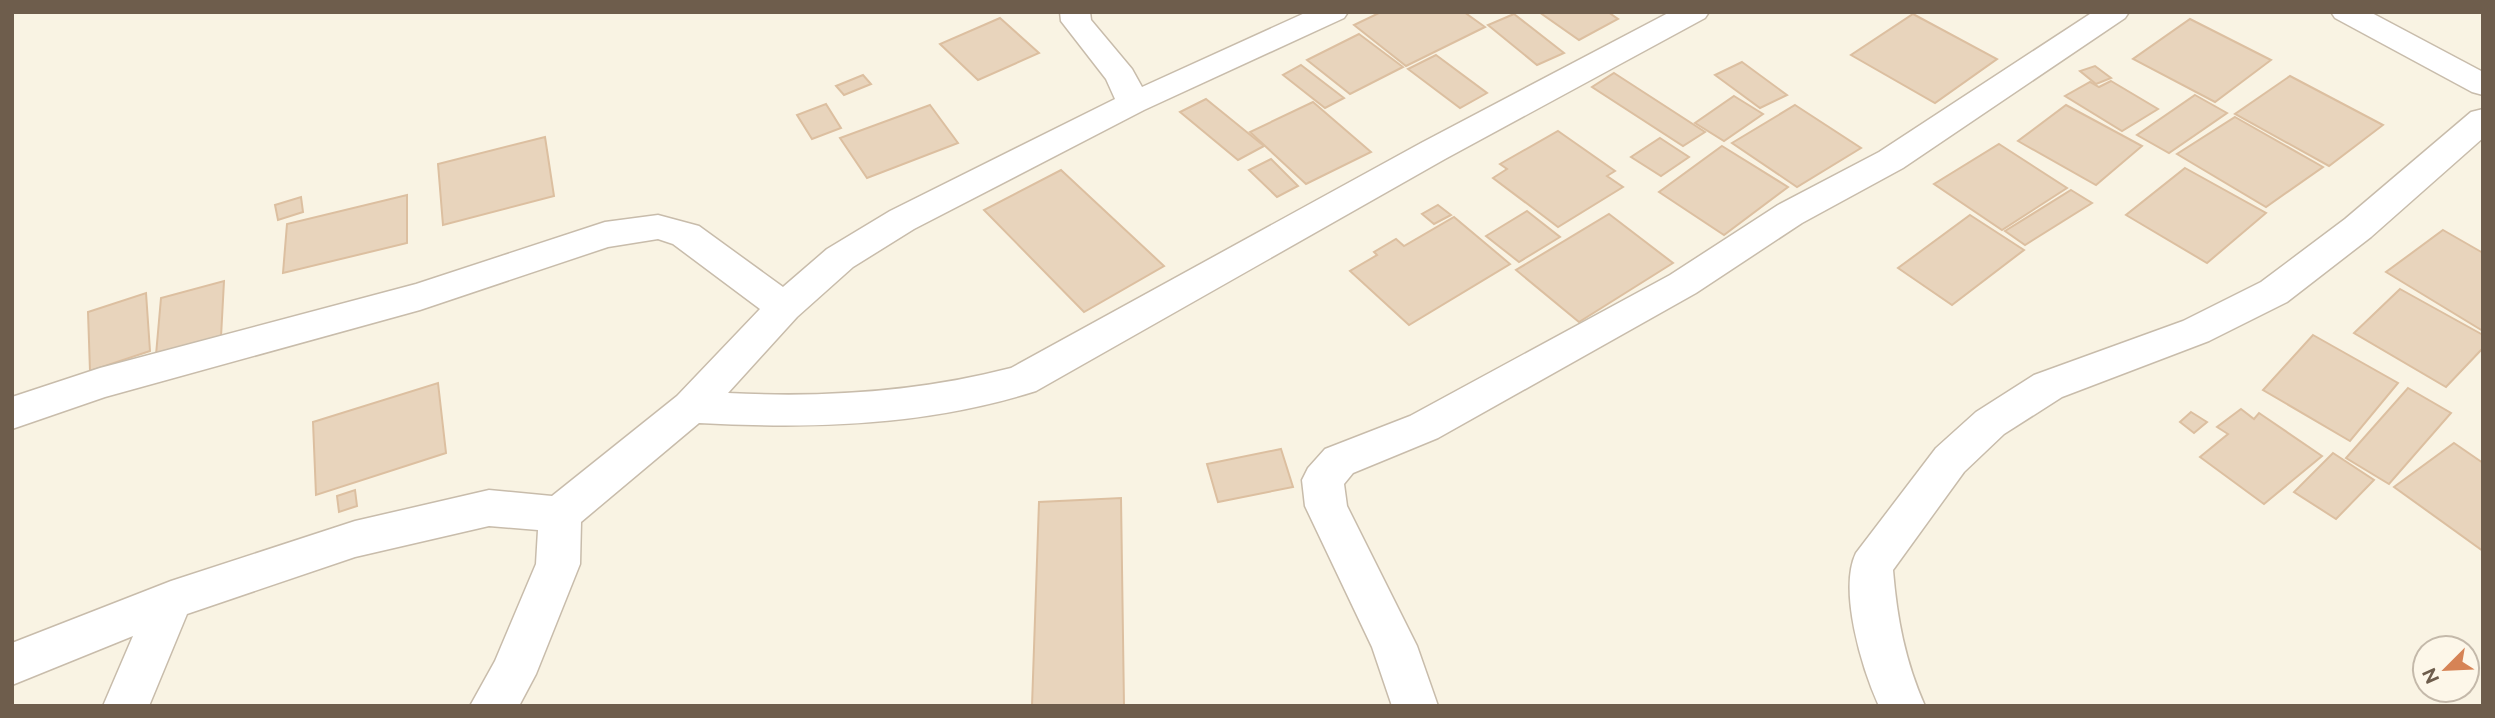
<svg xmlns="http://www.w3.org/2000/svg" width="2495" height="718" font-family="Raleway,sans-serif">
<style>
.building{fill:#e8d4bc;stroke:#dcbfa0;stroke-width:2}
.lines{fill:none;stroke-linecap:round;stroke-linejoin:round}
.street-casing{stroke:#c8bcab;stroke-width:3}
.street{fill:#fff;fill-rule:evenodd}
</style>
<rect width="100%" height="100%" fill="#f9f3e3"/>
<g class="building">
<polygon points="1381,12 1464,12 1485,27 1406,66 1354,25"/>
<polygon points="1539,12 1608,12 1618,19 1579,40"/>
<polygon points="1514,14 1564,53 1537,65 1488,25"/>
<polygon points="1913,14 1997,59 1935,103 1851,55"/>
<polygon points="1000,18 1039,53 978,80 940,44"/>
<polygon points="2190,19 2271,60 2215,102 2133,59"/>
<polygon points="1359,34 1403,67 1350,94 1307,60"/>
<polygon points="1436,55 1487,93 1460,108 1408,69"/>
<polygon points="1742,62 1787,95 1760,108 1715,75"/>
<polygon points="1301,65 1344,98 1325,108 1283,75"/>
<polygon points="2095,66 2111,78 2096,84 2080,71"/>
<polygon points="1614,73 1705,132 1683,146 1592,87"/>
<polygon points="863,75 871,84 844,95 836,86"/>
<polygon points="2290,76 2383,125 2329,166 2235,114"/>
<polygon points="2111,81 2158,109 2122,131 2065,96 2090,82 2099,87"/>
<polygon points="2195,95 2227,113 2169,153 2137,135"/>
<polygon points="1734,96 1763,114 1724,141 1695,123"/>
<polygon points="1206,99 1264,146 1238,160 1180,112"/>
<polygon points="1313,102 1371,152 1306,184 1250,132"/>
<polygon points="826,104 841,128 812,139 797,115"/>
<polygon points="930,105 958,143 867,178 840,138"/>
<polygon points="1795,105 1861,148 1797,187 1732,143"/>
<polygon points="2066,105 2142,146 2096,185 2018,141"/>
<polygon points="2235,117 2323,167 2266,207 2177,154"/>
<polygon points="1558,131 1615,171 1607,176 1623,187 1558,227 1493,178 1507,169 1500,164"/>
<polygon points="545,137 554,196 443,225 438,164"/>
<polygon points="1660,138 1689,157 1661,176 1631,157"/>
<polygon points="1999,144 2067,188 2002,230 1934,184"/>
<polygon points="1722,146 1788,187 1724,235 1659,192"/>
<polygon points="1271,159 1298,186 1277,197 1249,170"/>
<polygon points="2185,168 2266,213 2207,263 2126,215"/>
<polygon points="1061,170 1164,266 1084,312 984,210"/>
<polygon points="2071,190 2092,203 2025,245 2005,231"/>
<polygon points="407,195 407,243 283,273 287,224"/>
<polygon points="301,197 303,212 278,220 275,205"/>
<polygon points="1438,205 1451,215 1434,224 1422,214"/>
<polygon points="1527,211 1560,237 1519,262 1486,236"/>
<polygon points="1609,214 1673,263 1579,322 1516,270"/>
<polygon points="1970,215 2024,250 1952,305 1898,268"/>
<polygon points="1454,217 1510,264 1409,325 1350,271 1377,255 1374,252 1396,239 1404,246"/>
<polygon points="2443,230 2483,253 2483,331 2386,272"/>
<polygon points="224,281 221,337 156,355 161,298"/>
<polygon points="2400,289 2483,335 2483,348 2446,387 2354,333"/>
<polygon points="146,293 150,351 90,371 88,312"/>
<polygon points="2313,335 2398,383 2350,441 2263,390"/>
<polygon points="438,383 446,453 316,495 313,422"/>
<polygon points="2408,388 2451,413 2389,484 2346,458"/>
<polygon points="2241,409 2254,419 2259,413 2322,456 2264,504 2200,457 2228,434 2217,427"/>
<polygon points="2191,412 2207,422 2194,433 2180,422"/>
<polygon points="2454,443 2483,463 2483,551 2394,487"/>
<polygon points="1281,449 1293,487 1218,502 1207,464"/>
<polygon points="2333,453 2374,480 2336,519 2294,492"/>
<polygon points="355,490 357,506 339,512 337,496"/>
<polygon points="1121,498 1124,706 1032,706 1039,502"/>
</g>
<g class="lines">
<g class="street-casing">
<g id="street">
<path d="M1060,12H1090L1091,20L1132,69L1142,87L1307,12H1348L1344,18L1144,110L914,229L853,267L797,317L728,393C823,398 918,392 1011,368L1421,143L1670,12H1709L1705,18L1445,159L1036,391C926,426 813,429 699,423L581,522L580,564L536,674L519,706H470L495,661L536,564L538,530L489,526L355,557L187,614L149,706H103L133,636L12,685V643L171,581L355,521L489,490L552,496L677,396L760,309L673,244L658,239L608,247L420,310L105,397L12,429V397L100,368L416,284L605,222L658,215L699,226L783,287L827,249L890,211L1115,99L1106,79L1061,21Z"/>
<polygon points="2093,12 2129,12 2125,18 1903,168 1802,223 1696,293 1438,438 1353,473 1344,484 1347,506 1417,646 1438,706 1392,706 1372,647 1305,506 1302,480 1308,468 1325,449 1410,416 1670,275 1778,205 1879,152"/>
<polygon points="2331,12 2370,12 2483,72 2483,95 2472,92 2335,18"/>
<path d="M2483,109V138L2371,237L2287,302L2209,341L2062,397L2004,434L1964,472L1893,570C1897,618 1905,661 1925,706H1879C1862,669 1838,590 1856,553L1936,448L1976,412L2034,375L2183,321L2261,282L2345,219L2471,112Z"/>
</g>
</g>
<use href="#street" class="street"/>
</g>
<rect width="2495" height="718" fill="none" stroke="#6e5d4c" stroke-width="28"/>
<g transform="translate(2446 669) rotate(246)"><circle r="33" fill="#fdf7e9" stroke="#c4b9aa" stroke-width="2"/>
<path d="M0-5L12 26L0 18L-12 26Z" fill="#d68355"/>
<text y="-10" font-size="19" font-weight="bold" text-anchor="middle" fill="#6e5d4c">N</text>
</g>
</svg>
